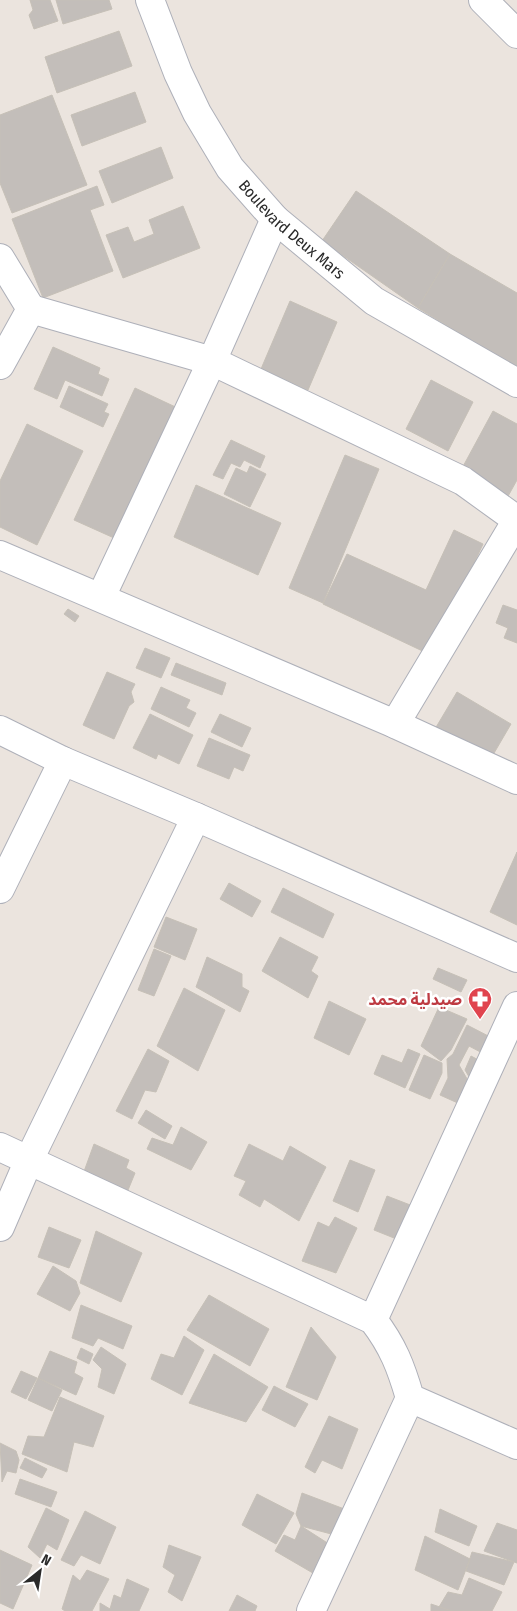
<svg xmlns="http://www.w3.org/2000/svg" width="517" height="1611" font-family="'Fira Sans Condensed','Noto Sans Arabic',sans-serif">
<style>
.building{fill:#c3beba;stroke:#c6c0b7}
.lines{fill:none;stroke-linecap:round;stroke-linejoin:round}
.street-casing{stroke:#aeb0b9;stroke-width:30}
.secondary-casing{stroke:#aeb0b9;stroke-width:30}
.street{stroke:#fff;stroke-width:28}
.secondary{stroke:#fff;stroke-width:28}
.labels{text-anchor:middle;stroke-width:5;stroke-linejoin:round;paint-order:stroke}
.street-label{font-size:16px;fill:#2a2a2a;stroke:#fff}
.health-label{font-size:16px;font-weight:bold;fill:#be3a42;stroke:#fff;text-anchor:end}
</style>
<rect width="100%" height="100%" fill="#ebe4de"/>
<g class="building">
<polygon points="30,0 50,0 58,21 34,29 29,15 33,10"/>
<polygon points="56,0 109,0 112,9 63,24"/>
<polygon points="119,31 132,66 57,93 45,57"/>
<polygon points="135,92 146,122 82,146 71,115"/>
<polygon points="52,95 87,185 12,213 0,183 0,115"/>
<polygon points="161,147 173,178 112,203 99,171"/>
<polygon points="97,186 104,205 90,210 113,271 43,298 12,219"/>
<polygon points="356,191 450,254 418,308 322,241"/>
<polygon points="183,206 200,248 123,278 106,235 128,227 134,242 154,234 149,220"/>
<polygon points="450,254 517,293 517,368 418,308"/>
<polygon points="290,301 337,322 308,390 261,369"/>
<polygon points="53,347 100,368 98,374 109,379 102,396 65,380 57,399 34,389"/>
<polygon points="431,380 473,402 448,451 406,429"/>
<polygon points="69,386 108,404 104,412 109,414 103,427 60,407"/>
<polygon points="135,388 184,411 123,542 74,520"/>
<polygon points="493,411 517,424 517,480 507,498 460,472"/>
<polygon points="27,424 83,451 37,545 0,527 0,481"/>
<polygon points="231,440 265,456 260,468 244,460 240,467 231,463 223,479 213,475"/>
<polygon points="345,455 379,469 323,603 289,588"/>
<polygon points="250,466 266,474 250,507 224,494 236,468 247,473"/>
<polygon points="196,485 281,523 258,575 174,537"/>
<polygon points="454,530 483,544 431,655 323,604 347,554 426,590"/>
<polygon points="503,605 517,610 517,643 504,638 508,628 496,623"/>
<polygon points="68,609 79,616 75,622 64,614"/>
<polygon points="145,648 170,658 161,678 136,668"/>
<polygon points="176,663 226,683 222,695 171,675"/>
<polygon points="107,672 135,684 131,692 134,702 129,706 114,739 83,725"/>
<polygon points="161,687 190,700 186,708 196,713 189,727 151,709"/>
<polygon points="457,692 511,724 490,760 435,729"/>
<polygon points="150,714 193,735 179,764 158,754 156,759 133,748"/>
<polygon points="220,714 251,728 242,747 211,732"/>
<polygon points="209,738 250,755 243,771 234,767 229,779 197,766"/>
<polygon points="517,852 517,925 490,912"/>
<polygon points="229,883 261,901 252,917 220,899"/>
<polygon points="283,888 334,914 323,938 271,912"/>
<polygon points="166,917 197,929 185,960 154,947"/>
<polygon points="280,937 318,957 311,971 318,976 308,998 262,971"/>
<polygon points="154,949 171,956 154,996 138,990"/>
<polygon points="207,957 242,974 242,987 249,991 240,1012 196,987"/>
<polygon points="438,968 467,980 461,992 433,979"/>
<polygon points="184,988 225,1010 198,1071 157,1046"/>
<polygon points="329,1001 366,1019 349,1055 314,1038"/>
<polygon points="439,1007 467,1019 451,1050 441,1061 421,1046"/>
<polygon points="467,1025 496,1040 488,1056 469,1046 459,1065 470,1084 460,1104 440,1095 448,1078 447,1059 453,1054"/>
<polygon points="148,1049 169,1061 156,1092 145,1090 132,1119 116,1111"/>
<polygon points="408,1049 420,1054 405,1088 374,1074 382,1055 402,1063"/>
<polygon points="424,1055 442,1063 442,1073 430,1099 409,1090"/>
<polygon points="471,1056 486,1064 471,1080 465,1070"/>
<polygon points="146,1110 172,1126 165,1139 138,1123"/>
<polygon points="181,1127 207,1142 191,1170 147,1149 152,1138 173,1145"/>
<polygon points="94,1144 129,1160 126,1168 135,1173 126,1195 82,1177"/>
<polygon points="249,1144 283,1161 290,1146 326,1167 299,1221 264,1199 260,1207 239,1195 246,1181 234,1176"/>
<polygon points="350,1160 375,1170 358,1212 333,1201"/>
<polygon points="387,1196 418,1208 404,1242 374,1230"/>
<polygon points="335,1217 357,1228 336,1273 302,1261 318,1222 329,1227"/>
<polygon points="49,1227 81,1240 69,1268 38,1257"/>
<polygon points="96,1231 142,1253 121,1302 80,1283"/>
<polygon points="53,1266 76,1281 80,1293 70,1311 37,1294"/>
<polygon points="209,1295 269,1329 250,1366 187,1330"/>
<polygon points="81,1305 132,1326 123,1349 98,1338 93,1346 72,1338"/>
<polygon points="311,1327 336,1357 317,1400 286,1387"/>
<polygon points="184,1336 204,1350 182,1395 151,1379 161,1354 174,1358"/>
<polygon points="101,1347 126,1364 114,1394 98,1387 102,1369 93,1360"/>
<polygon points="81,1348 93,1354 89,1364 77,1358"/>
<polygon points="50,1351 77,1362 74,1373 83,1378 76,1395 38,1378"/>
<polygon points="214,1354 268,1387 246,1422 189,1403"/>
<polygon points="21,1371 37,1378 26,1399 11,1392"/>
<polygon points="38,1378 62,1390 52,1411 28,1400"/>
<polygon points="274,1386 308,1404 295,1427 262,1410"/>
<polygon points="60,1397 104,1416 93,1447 74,1442 67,1472 22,1454 28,1436 44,1437"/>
<polygon points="329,1416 358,1429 342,1469 322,1460 315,1473 305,1467"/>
<polygon points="0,1443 16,1451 19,1460 16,1473 7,1471 2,1482"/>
<polygon points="25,1458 47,1469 42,1478 20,1468"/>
<polygon points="20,1479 57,1492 51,1507 15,1494"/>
<polygon points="302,1493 347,1510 335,1535 301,1526 296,1514"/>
<polygon points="257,1494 294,1513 276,1544 242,1525"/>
<polygon points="46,1508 69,1520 57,1550 47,1544 40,1558 28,1547"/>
<polygon points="440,1509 477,1526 469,1546 435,1532"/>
<polygon points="85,1511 116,1527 100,1564 81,1555 74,1566 61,1560"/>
<polygon points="497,1523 517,1530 517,1563 484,1551"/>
<polygon points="301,1526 329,1544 318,1576 275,1551 284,1535 295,1540"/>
<polygon points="425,1536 470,1559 458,1590 415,1570"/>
<polygon points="169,1545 201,1557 182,1601 168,1592 175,1575 163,1567"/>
<polygon points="0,1550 32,1565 13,1609 0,1603"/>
<polygon points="472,1552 514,1562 504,1585 466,1571"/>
<polygon points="87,1570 109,1579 92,1611 65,1611 62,1609 73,1575 80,1581"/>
<polygon points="469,1578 502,1592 492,1611 451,1611 439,1607 448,1592 462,1595"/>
<polygon points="127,1579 149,1589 139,1611 100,1611 100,1603 110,1609 114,1595 121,1598"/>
<polygon points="237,1595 257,1606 255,1611 229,1611"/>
<polygon points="431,1604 452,1611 431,1611"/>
</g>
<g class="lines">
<g class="street-casing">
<g id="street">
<path id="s1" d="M150,0L178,73L197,113L230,168L275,219L374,301L517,383"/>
<polyline points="483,0 517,34"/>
<polyline points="0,258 31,309 0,365"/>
<polyline points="31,309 212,361 463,481 517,520"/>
<polyline points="0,555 395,724 517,780"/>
<polyline points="101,597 212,361 275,219"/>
<polyline points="395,724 517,520"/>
<polyline points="0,889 63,761"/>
<path d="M0,1147L373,1320C393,1346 401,1367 410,1398L517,1445"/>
<polyline points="0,1227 29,1160 196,817"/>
<polyline points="373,1320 517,1006"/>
<polyline points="311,1611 410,1398"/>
</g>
</g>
<g class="secondary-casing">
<polyline id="secondary" points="0,730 63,761 196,817 517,958"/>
</g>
<use href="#street" class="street"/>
<use href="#secondary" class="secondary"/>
</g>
<defs>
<g id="pharmacy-pin" transform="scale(1.25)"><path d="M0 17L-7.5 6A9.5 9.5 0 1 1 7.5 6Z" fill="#e0444e" stroke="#fff"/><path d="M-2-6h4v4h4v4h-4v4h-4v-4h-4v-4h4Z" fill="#fff"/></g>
</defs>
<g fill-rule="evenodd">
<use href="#pharmacy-pin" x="480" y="999"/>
</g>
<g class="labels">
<g class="street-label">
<text dy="6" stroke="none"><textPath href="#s1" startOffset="274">Boulevard Deux Mars</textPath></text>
</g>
<g class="health-label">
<text x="462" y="1005">صيدلية محمد</text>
</g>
</g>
<g transform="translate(40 1571) rotate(30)" stroke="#ffffff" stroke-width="4" paint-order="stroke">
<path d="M0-4L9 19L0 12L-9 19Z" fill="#2a2a2a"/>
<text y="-8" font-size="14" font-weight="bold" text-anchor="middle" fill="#2a2a2a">N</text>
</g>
</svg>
